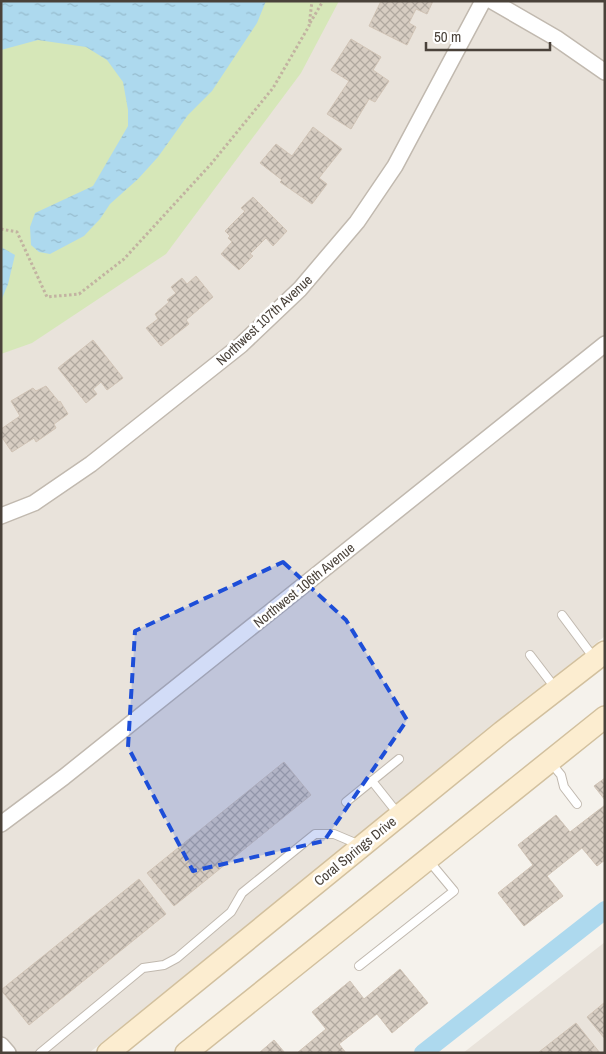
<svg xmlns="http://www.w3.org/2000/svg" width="606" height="1054" font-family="'Archivo Narrow',sans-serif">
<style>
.residential{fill:#e9e3db}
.grass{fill:#d6e7b8}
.water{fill:url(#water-ripples)}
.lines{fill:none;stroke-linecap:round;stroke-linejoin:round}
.canal{stroke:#add9ee;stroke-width:18}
.building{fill:url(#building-cross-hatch);stroke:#d1c4b6}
.service-casing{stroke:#c1b9af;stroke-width:10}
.minor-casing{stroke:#c1b9af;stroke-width:18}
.secondary-casing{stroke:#d2c09e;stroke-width:24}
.path{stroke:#c2b3a1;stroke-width:3;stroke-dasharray:2.5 2.5;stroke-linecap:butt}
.service{stroke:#fff;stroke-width:8}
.minor{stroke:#fff;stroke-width:15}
.secondary{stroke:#fcedd0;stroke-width:21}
.marked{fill:#1d4ed8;fill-opacity:0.2;stroke:#1d4ed8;stroke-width:4;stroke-dasharray:10 6;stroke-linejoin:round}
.labels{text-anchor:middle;stroke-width:5;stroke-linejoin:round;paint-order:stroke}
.street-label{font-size:14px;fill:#4a423a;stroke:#fff}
</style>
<defs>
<pattern id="water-ripples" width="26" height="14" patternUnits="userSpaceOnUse" patternTransform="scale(1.25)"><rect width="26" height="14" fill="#add9ee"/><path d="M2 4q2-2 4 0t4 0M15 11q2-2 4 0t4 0" fill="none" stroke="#96bbcd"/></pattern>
<pattern id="building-cross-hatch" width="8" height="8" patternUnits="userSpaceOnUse" patternTransform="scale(1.25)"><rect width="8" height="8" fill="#d7cdc2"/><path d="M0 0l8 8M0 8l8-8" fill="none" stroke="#b0a89f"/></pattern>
</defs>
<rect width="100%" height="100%" fill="#f5f2ec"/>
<g class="residential">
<polygon points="1,1 605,1 605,636 89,1053 1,1053"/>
<polygon points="605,942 605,1053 463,1053"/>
</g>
<polygon class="grass" points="1,1 339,1 301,73 166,254 32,343 1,354"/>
<g class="water">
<polygon points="1,1 266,1 257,23 212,91 188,115 158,157 138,179 110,204 100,219 84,236 50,254 39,252 31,245 30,227 35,213 93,186 128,126 128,110 123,82 107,60 86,47 38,40 1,50"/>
<polygon points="1,247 15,255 8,284 1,301"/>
</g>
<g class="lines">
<polyline class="canal" points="423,1053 605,910"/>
</g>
<g class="building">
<polygon points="381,1 433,1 427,14 416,9 409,23 416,27 407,45 369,26"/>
<polygon points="351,39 381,57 373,70 389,81 375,102 369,99 351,129 327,114 349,81 331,70"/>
<polygon points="313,127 342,149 319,178 327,184 312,204 280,182 282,180 260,163 276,144 292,156"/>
<polygon points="253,197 287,231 273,246 266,238 250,254 253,256 239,270 221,254 232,242 228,238 230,236 225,231 245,211 241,208"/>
<polygon points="196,276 213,297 186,320 189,324 161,346 146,328 158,319 155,314 169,302 167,300 176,293 171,287 182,278 187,284"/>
<polygon points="93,340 123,378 107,390 101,382 93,389 97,394 86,403 58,368"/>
<polygon points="46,386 59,402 60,401 68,414 54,424 56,428 36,442 34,438 12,452 1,436 1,429 20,416 11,401 33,388 36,391"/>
<polygon points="284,762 311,795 174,906 147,873"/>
<polygon points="605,778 605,800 594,786"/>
<polygon points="605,805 605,860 597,866 582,848 547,876 563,896 524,926 498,893 533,865 518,845 556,815 570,832"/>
<polygon points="139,879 166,914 29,1025 1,990"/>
<polygon points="400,969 428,1003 392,1033 377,1014 339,1044 346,1053 297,1053 326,1029 312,1012 350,981 364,999"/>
<polygon points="605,1002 605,1039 587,1017"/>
<polygon points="576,1023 600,1053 540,1053 539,1052"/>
<polygon points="274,1040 285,1053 259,1053"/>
</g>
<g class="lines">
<g class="service-casing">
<g id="service">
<polyline points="562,615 594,658"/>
<polyline points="530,655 556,689"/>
<polyline points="551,763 561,775 564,787 577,804"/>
<polyline points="372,781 399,815"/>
<polyline points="346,802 399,759"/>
<polyline points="359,966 454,891 429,861"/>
<polyline points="40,1053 143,968 164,965 177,958 231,912 242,893 315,834 334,834 360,845"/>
</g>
</g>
<g class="minor-casing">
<g id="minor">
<polyline points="492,1 556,38 605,72"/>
<polyline points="1,516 34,503 91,464 241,345 300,289 357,222 395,166 483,1"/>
<polyline points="1,824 64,777 605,344"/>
<polyline points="1,1045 8,1053"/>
</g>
</g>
<g class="secondary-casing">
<g id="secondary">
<polyline points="108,1053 502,732 605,652"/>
<polyline points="186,1053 605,717"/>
</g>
</g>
<g class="path">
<polyline points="310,23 323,1"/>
<polyline points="1,229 17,232 47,297 79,294 124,259 211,164 273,88 309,26 312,1"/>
</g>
<use href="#service" class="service"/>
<use href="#minor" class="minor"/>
<use href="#secondary" class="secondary"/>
</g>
<path class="marked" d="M283,562L346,620L407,720L324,841L193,871L128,747L135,631Z"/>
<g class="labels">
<g class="street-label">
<text transform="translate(264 320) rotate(-43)" y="5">Northwest 107th Avenue</text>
<text transform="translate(304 585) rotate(-39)" y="5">Northwest 106th Avenue</text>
<text transform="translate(355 851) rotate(-39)" y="5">Coral Springs Drive</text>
</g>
</g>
<rect width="606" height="1054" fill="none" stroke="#4a423a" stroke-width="5"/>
<path d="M426 42v8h124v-8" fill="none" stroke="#4a423a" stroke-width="2.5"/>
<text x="434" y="42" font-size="15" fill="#4a423a" stroke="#ffffff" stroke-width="4" paint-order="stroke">50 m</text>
</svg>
